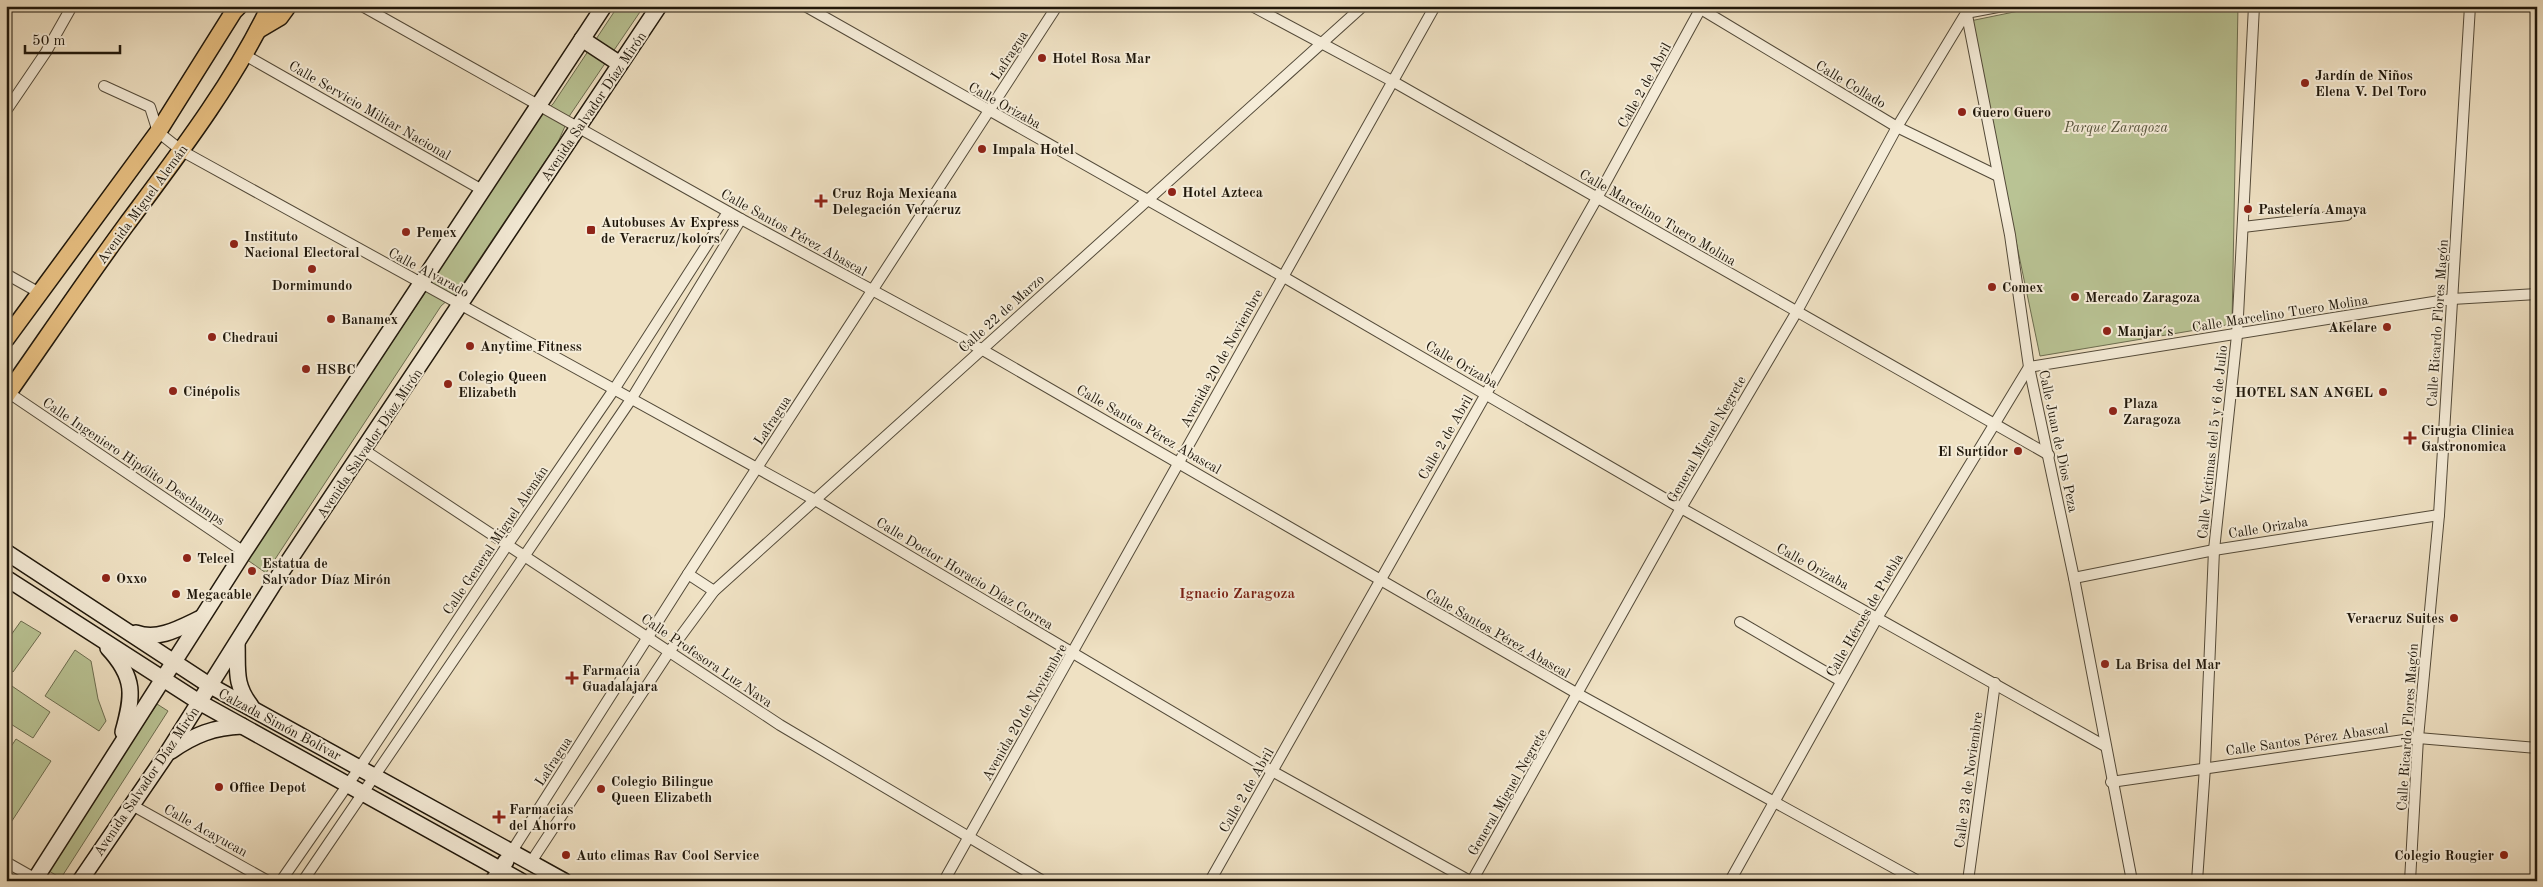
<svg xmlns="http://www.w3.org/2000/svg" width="2543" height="887" font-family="'Old Standard TT',serif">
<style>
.green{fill:#b9c394;stroke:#6c6d50}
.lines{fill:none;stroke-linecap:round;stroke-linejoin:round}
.street-casing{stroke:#534a39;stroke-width:12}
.secondary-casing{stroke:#1f170b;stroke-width:18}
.primary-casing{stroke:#1f170b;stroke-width:19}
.street{stroke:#f5ecd8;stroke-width:10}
.secondary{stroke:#f5ecd8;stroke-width:15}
.primary{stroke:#e8c082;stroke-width:16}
.poi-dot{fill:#8f2418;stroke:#f5ecd8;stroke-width:2}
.labels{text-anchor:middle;stroke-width:4;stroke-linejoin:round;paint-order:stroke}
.street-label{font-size:14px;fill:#1f170b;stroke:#f5ecd8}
.poi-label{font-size:14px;font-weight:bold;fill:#1f170b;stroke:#f5ecd8;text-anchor:start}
.park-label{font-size:14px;font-style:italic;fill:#55533b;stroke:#f5ecd8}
.neighbourhood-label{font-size:15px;font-weight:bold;fill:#7a1f14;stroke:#f5ecd8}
</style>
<rect width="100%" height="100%" fill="#efe1c3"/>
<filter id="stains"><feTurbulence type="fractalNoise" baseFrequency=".004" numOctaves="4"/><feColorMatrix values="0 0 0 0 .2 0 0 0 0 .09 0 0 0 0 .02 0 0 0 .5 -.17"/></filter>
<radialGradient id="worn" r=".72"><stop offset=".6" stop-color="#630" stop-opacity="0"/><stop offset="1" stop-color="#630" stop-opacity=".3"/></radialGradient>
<g class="green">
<polygon points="618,6 644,6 570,115 558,142 458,291 441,306 266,573 246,559 423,296 531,123 553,104"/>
<polygon points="2043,6 2238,6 2232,324 2040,356 1970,21"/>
<polygon points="21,621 41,633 13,672 6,668 6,642"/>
<polygon points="75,650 91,661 98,699 106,721 99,731 45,696"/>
<polygon points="6,682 50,712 33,738 6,721"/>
<polygon points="157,704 168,711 61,878 47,870"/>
<polygon points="16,739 51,761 8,827 6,754"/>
</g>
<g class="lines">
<g class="street-casing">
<g id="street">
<polyline points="362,6 741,219 981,349 1578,694 1918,881"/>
<polyline points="805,6 1282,276 1681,508 2105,746"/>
<polyline points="1252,6 1394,82 2049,455"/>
<polyline points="1696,6 1897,127 1998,176"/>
<polyline points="1966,10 2010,235 2029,367 2074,578 2132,881"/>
<polyline points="243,54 484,191"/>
<polyline points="104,86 150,107 158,132 182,151 815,500 1272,771 1470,881"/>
<polyline points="6,111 46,52 72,6"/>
<polyline points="2243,227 2347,215"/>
<polyline points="6,274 38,292"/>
<polyline points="9,393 244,552"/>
<polyline points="364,450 780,725 1043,881"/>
<polyline points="688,574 714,591"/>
<polyline points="2074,578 2214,550 2439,515"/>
<polyline points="1740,622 1841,681"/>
<polyline points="2111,782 2418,738 2537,748"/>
<polyline points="130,804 268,881"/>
<polyline points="512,851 688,574 1057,6"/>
<polyline points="6,862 36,879"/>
<polyline points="531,862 669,652 714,591 1363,6"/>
<polyline points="281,881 360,767 508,544 615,388 728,212"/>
<polyline points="303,881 632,398 741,219"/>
<polyline points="944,881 1435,6"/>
<polyline points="1210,881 1597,198 1702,6"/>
<polyline points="1472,881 1681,508 1796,313 1897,127 1966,13 2003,6"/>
<polyline points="1730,881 1877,618 2029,367 2452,299 2537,294"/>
<polyline points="1968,881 1995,683"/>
<polyline points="2197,881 2205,767 2214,550 2237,335 2254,6"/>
<polyline points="2410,881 2418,738 2439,515 2470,6"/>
</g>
</g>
<g class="secondary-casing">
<g id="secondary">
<polyline points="582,39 620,64"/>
<polyline points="6,552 209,685 564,881"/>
<polyline points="6,578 199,702 521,881"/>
<path d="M136,633C158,641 180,628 201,618"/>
<path d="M237,643C238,670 234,684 251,706"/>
<path d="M108,648C136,678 133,696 123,732"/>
<path d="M171,751C194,735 214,727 242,726"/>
<polyline points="34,881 244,552 604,6"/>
<polyline points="80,881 166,755 276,580 659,6"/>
<polyline points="493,881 506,861"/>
</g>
</g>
<g class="primary-casing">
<g id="primary">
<polyline points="258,30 280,17 288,6"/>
<polyline points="6,339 158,132 234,11 239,6"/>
<path d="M6,396C46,339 85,281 126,225C178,155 232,85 270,6"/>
</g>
</g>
<use href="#street" class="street"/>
<use href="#secondary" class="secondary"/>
<use href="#primary" class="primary"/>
</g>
<g class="poi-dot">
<circle cx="1042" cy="58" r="5"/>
<circle cx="2305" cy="83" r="5"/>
<circle cx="1962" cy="112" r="5"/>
<circle cx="982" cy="149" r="5"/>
<circle cx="1172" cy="192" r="5"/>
<path d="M818.5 193.5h5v5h5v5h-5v5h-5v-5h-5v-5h5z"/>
<circle cx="2248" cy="209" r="5"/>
<rect x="586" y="225" width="10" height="10" rx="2.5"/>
<circle cx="406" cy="232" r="5"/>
<circle cx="234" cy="244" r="5"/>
<circle cx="312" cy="269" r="5"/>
<circle cx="1992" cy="287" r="5"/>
<circle cx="2075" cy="297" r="5"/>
<circle cx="331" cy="319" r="5"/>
<circle cx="2387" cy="327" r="5"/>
<circle cx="2107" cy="331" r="5"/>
<circle cx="212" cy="337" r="5"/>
<circle cx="470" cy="346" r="5"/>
<circle cx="306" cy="369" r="5"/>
<circle cx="448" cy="384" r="5"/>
<circle cx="173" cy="391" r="5"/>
<circle cx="2383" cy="392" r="5"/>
<circle cx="2113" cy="411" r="5"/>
<path d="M2407.5 430.5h5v5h5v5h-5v5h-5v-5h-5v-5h5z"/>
<circle cx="2018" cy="451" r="5"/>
<circle cx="187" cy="558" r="5"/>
<circle cx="252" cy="571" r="5"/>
<circle cx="106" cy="578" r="5"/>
<circle cx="176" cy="594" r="5"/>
<circle cx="2454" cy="618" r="5"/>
<circle cx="2105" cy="664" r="5"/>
<path d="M569.5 670.5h5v5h5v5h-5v5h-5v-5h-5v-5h5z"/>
<circle cx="219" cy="787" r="5"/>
<circle cx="601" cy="789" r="5"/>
<path d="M496.5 809.5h5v5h5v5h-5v5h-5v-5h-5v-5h5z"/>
<circle cx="566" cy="855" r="5"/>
<circle cx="2504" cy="855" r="5"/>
</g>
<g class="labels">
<g class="street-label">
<text transform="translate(1009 55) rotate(-57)" y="5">Lafragua</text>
<text transform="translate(1851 84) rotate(31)" y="5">Calle Collado</text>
<text transform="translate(1644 85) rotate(-61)" y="5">Calle 2 de Abril</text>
<text transform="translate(1005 105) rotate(29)" y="5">Calle Orizaba</text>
<text transform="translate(593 106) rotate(-56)" y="5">Avenida Salvador Díaz Mirón</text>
<text transform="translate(370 110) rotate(30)" y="5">Calle Servicio Militar Nacional</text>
<text transform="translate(142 204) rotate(-54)" y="5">Avenida Miguel Alemán</text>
<text transform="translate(1658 217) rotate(30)" y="5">Calle Marcelino Tuero Molina</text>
<text transform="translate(794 232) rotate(29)" y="5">Calle Santos Pérez Abascal</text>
<text transform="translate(429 272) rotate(28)" y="5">Calle Alvarado</text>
<text transform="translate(1001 313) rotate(-42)" y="5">Calle 22 de Marzo</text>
<text transform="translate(2280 313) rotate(-9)" y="5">Calle Marcelino Tuero Molina</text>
<text transform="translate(2437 323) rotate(-86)" y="5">Calle Ricardo Flores Magón</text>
<text transform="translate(1221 358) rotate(-61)" y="5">Avenida 20 de Noviembre</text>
<text transform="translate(1462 364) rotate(30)" y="5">Calle Orizaba</text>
<text transform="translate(772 420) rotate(-57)" y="5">Lafragua</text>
<text transform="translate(1149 429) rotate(30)" y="5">Calle Santos Pérez Abascal</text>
<text transform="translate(1445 437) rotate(-60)" y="5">Calle 2 de Abril</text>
<text transform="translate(1706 439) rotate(-60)" y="5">General Miguel Negrete</text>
<text transform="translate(2059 441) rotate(78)" y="5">Calle Juan de Dios Peza</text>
<text transform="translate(2212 442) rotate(-84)" y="5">Calle Víctimas del 5 y 6 de Julio</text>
<text transform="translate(369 443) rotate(-56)" y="5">Avenida Salvador Díaz Mirón</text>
<text transform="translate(134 461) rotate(34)" y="5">Calle Ingeniero Hipólito Deschamps</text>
<text transform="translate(2268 527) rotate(-9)" y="5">Calle Orizaba</text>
<text transform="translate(495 540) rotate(-56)" y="5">Calle General Miguel Alemán</text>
<text transform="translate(1813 566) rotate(29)" y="5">Calle Orizaba</text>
<text transform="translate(965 573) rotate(31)" y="5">Calle Doctor Horacio Díaz Correa</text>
<text transform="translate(1864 615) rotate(-60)" y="5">Calle Héroes de Puebla</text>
<text transform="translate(1498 633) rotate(30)" y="5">Calle Santos Pérez Abascal</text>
<text transform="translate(707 660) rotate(34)" y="5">Calle Profesora Luz Nava</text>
<text transform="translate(1024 712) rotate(-60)" y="5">Avenida 20 de Noviembre</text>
<text transform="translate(280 724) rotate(28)" y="5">Calzada Simón Bolívar</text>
<text transform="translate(2407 727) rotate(-86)" y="5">Calle Ricardo Flores Magón</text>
<text transform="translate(2307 739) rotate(-8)" y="5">Calle Santos Pérez Abascal</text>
<text transform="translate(553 761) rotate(-57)" y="5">Lafragua</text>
<text transform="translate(1968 780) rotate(-82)" y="5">Calle 23 de Noviembre</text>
<text transform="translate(146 781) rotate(-56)" y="5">Avenida Salvador Díaz Mirón</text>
<text transform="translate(1246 790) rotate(-60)" y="5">Calle 2 de Abril</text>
<text transform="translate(1507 792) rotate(-60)" y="5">General Miguel Negrete</text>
<text transform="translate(206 830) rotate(29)" y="5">Calle Acayucan</text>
</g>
<g class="poi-label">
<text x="1052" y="63">Hotel Rosa Mar</text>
<text x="2315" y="80">Jardín de Niños<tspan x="2315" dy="16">Elena V. Del Toro</tspan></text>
<text x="1972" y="117">Guero Guero</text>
<text x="992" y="154">Impala Hotel</text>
<text x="1182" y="197">Hotel Azteca</text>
<text x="832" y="198">Cruz Roja Mexicana<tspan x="832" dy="16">Delegación Veracruz</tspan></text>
<text x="2258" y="214">Pastelería Amaya</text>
<text x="601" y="227">Autobuses Av Express<tspan x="601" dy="16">de Veracruz/kolors</tspan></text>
<text x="416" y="237">Pemex</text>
<text x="244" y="241">Instituto<tspan x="244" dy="16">Nacional Electoral</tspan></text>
<text x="312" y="290" text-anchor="middle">Dormimundo</text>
<text x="2002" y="292">Comex</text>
<text x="2085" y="302">Mercado Zaragoza</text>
<text x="341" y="324">Banamex</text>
<text x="2377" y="332" text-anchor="end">Akelare</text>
<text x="2117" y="336">Manjar´s</text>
<text x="222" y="342">Chedraui</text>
<text x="480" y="351">Anytime Fitness</text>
<text x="316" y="374">HSBC</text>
<text x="458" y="381">Colegio Queen<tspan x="458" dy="16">Elizabeth</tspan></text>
<text x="183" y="396">Cinépolis</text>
<text x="2373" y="397" text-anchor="end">HOTEL SAN ANGEL</text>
<text x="2123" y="408">Plaza<tspan x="2123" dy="16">Zaragoza</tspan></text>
<text x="2421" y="435">Cirugia Clinica<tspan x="2421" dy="16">Gastronomica</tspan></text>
<text x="2008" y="456" text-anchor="end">El Surtidor</text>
<text x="197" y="563">Telcel</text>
<text x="262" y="568">Estatua de<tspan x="262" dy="16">Salvador Díaz Mirón</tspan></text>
<text x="116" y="583">Oxxo</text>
<text x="186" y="599">Megacable</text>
<text x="2444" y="623" text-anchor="end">Veracruz Suites</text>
<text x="2115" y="669">La Brisa del Mar</text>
<text x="582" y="675">Farmacia<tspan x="582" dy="16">Guadalajara</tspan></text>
<text x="611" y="786">Colegio Bilingue<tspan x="611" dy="16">Queen Elizabeth</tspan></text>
<text x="229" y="792">Office Depot</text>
<text x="509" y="814">Farmacias<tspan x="509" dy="16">del Ahorro</tspan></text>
<text x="576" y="860">Auto climas Rav Cool Service</text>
<text x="2494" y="860" text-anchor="end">Colegio Rougier</text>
</g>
<g class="park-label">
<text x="2116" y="132">Parque Zaragoza</text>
</g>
<g class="neighbourhood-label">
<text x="1237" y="598">Ignacio Zaragoza</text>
</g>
</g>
<rect width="2543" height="887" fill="none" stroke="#efe1c3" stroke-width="25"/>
<rect x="8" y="8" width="2528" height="872" fill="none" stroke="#1f170b" stroke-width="2.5"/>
<rect x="12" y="12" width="2518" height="862" fill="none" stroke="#1f170b"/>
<path d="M25 45v8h95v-8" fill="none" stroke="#1f170b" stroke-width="2.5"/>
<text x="32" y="45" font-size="15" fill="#1f170b" stroke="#f5ecd8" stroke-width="4" paint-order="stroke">50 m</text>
<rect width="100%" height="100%" filter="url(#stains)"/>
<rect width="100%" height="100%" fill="url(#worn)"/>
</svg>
